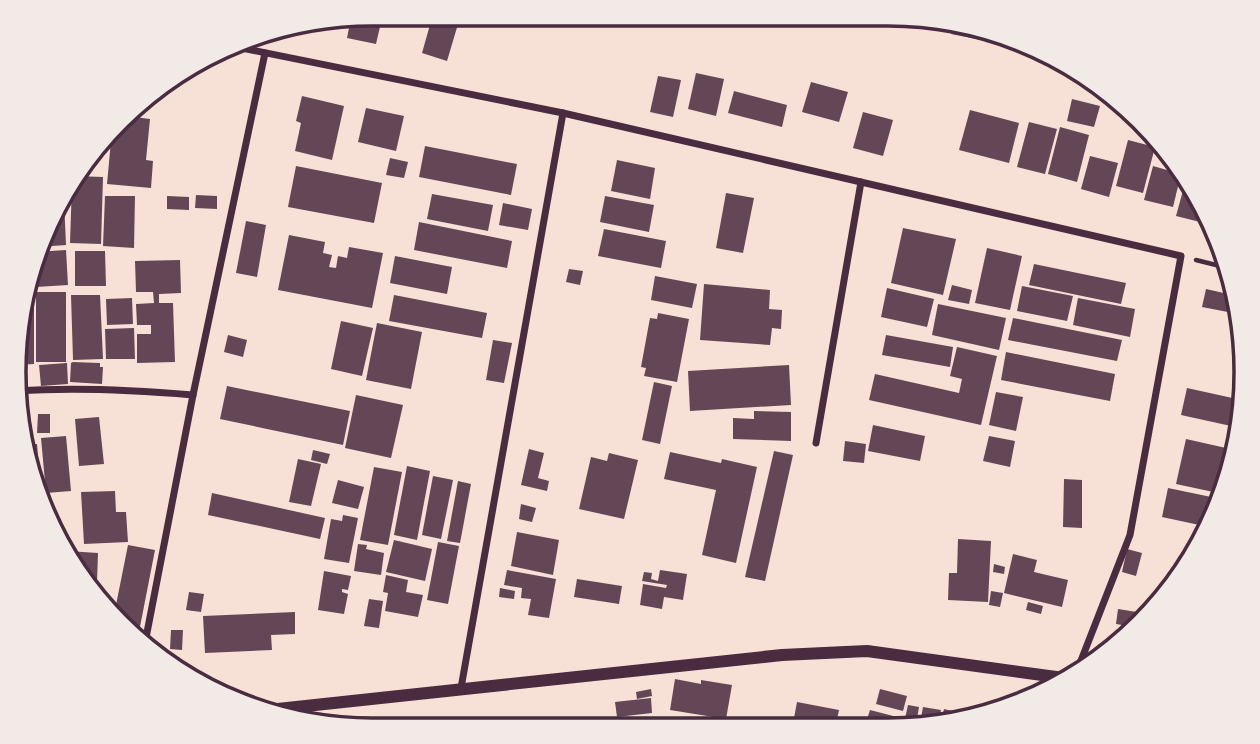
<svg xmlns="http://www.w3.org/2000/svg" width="1260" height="744" font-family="'PT Sans Narrow',sans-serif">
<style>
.building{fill:#644757}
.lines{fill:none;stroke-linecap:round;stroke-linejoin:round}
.path{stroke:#4a2c40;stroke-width:4.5}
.minor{stroke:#4a2c40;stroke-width:7}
.tertiary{stroke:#4a2c40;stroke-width:12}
.rim{fill:none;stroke:#4a2c40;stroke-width:3.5}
</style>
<rect width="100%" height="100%" fill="#f7e1d7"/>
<g class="building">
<polygon points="372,14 383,14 376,44 347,38 350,23 360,25 362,16"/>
<polygon points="433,14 461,14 447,61 422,53"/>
<polygon points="954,23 993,31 991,42 951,34"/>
<polygon points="696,73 724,79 716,116 688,109"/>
<polygon points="658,76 681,80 673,117 650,112"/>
<polygon points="811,82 848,92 839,122 802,112"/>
<polygon points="734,91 787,105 782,127 728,113"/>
<polygon points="302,96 344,106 332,160 295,151 301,123 296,121"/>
<polygon points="1072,99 1100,106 1094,127 1067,121"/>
<polygon points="366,108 404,116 396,151 358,142"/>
<polygon points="970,110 1019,123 1009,163 959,150"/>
<polygon points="863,112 893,120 883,156 853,148"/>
<polygon points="126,116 150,119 146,160 153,161 151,188 107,184 112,130"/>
<polygon points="1029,122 1057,129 1045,174 1017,167"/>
<polygon points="1060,127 1089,135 1077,182 1048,174"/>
<polygon points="1128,140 1155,147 1143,193 1116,186"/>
<polygon points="425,146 517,164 511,195 419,177"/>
<polygon points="1090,156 1118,163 1109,197 1081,189"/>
<polygon points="390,158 408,162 404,178 386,175"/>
<polygon points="617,160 655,168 650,199 611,191"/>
<polygon points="296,166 382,183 374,223 288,207"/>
<polygon points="1153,166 1181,174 1173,207 1144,200"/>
<polygon points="76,176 103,177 101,244 70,243 72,183"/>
<polygon points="1187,176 1205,219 1204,223 1176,216"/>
<polygon points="726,193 754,198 743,253 716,248"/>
<polygon points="432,194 493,205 488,231 427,219"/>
<polygon points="196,195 217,196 217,209 195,208"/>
<polygon points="105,196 135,196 134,248 103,246"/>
<polygon points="167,196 189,197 189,210 167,209"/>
<polygon points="605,196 654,205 649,232 600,222"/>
<polygon points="64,200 66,245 39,247"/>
<polygon points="503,203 532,209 528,230 499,225"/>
<polygon points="246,221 266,225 257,277 236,273"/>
<polygon points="419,222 512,241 507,268 414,250"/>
<polygon points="903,228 956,239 943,295 891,283"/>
<polygon points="604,229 666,241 661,268 598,256"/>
<polygon points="289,235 325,242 323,253 332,255 329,267 336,268 338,256 347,258 349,247 383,253 372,308 278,290"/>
<polygon points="987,248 1022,256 1010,310 975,303"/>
<polygon points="66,250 68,285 36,287 36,252"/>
<polygon points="75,251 105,251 106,286 75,286"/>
<polygon points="395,256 452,267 447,294 390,283"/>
<polygon points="180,260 181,293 159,294 159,303 173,303 175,362 137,363 137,334 151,334 151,325 137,325 136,304 154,303 153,292 136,292 135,261"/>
<polygon points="1034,264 1126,283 1121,304 1029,285"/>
<polygon points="569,269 583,271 580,285 566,282"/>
<polygon points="655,276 697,284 692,308 651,300"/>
<polygon points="704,284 770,290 769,309 782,310 781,329 772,328 770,345 700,340"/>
<polygon points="952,285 972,290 969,304 948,300"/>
<polygon points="1022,286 1073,296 1067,321 1017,311"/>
<polygon points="887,288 934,299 927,327 881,317"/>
<polygon points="1206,289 1237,296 1239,303 1238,314 1202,307"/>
<rect x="36" y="292" width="30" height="70"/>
<polygon points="71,295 100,295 103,359 73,360"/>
<polygon points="394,295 487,313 482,338 389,321"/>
<polygon points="132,298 133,324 107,325 106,299"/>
<polygon points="1078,298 1135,309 1130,337 1073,325"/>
<polygon points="26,301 34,301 34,364 15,365"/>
<polygon points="938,304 1006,318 999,350 932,335"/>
<polygon points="658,313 689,319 677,382 644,376 646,368 641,367 650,318 657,319"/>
<polygon points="1013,318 1122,340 1117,361 1008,340"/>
<polygon points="341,321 373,328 362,376 331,369"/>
<polygon points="377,323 422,332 411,389 366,380"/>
<polygon points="134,328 135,359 106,359 105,329"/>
<polygon points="228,335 247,340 243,357 224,352"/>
<polygon points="886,335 953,347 950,367 882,355"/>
<polygon points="493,340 512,343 504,383 486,380"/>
<polygon points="957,347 997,356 981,425 869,400 875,374 959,393 962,379 950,376"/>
<polygon points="1006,352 1115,374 1110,401 1001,380"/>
<polygon points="73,362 100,363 100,367 103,367 102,384 70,382 71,363"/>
<polygon points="67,363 68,384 41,386 39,365"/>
<polygon points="789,365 791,405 690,411 688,371"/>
<polygon points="654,382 672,386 660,444 642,440"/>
<polygon points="227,386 350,411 343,445 220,419"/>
<polygon points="1187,388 1237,399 1231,426 1181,415"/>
<polygon points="996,392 1023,397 1016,431 989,425"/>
<polygon points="356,395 403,405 391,458 345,448"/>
<polygon points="754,411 791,412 791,441 733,439 733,418 754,419"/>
<polygon points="38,414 50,414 50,433 37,433"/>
<polygon points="99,417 104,464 79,466 75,419"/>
<polygon points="873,425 925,436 920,461 868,451"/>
<polygon points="66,436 71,491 46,493 41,438"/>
<polygon points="989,436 1015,441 1010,467 983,461"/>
<polygon points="1186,439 1235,450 1218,493 1176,484"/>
<polygon points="845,441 866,444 864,463 843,461"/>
<polygon points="37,444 41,493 36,493 33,487 26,445"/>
<polygon points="529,449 544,453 538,478 549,481 547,491 521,485"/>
<polygon points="313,450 330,454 327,464 311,460"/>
<polygon points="774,451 793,455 765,581 745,577"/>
<polygon points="670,452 721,463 722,459 757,467 736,563 702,555 716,490 664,479"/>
<polygon points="609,453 638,460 624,519 579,509 591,457 607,461"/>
<polygon points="298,459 321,464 311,506 289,502"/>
<polygon points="407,466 430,471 417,540 394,535"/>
<polygon points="374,467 402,472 388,545 360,540"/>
<polygon points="433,476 453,480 441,539 422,535"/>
<polygon points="1064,479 1082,480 1082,528 1063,527"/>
<polygon points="338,480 364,487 358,509 332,503"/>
<polygon points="458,481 471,484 460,543 447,541"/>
<polygon points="1168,488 1216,498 1204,526 1162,517"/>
<polygon points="115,491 116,512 126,512 128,542 84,544 81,492"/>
<polygon points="212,493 325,518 320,539 208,515"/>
<polygon points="521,504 536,508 532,522 519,519"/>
<polygon points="343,515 358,518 349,563 324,559 331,519 342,521"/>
<polygon points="517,532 559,540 553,575 511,566"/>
<polygon points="958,539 991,541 988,602 948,600 949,573 957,573"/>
<polygon points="394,540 432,549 425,581 386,572"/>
<polygon points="438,542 459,546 448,604 427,600"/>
<polygon points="358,544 367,545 366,549 384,553 381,575 354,571"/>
<polygon points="128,545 155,550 138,637 114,615"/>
<polygon points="1127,549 1142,553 1136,576 1122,572"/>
<polygon points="67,551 98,553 97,582 83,581"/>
<polygon points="1013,554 1037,560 1034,572 1068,580 1062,607 1004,593"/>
<polygon points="994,564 1005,567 1004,574 993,572"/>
<polygon points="507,570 556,579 549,618 528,615 531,599 521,598 522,588 504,585"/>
<polygon points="660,570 687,574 683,600 664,597 662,609 640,605 643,584 666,588 667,585 642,581 644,572 652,573 651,579 658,581"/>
<polygon points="324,571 351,576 348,590 342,589 342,592 348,594 344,614 318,610"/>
<polygon points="386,575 408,580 406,592 423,595 418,617 385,611 388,593 383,592"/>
<polygon points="577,579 622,586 619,604 574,597"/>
<polygon points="500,588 515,591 514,599 499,597"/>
<polygon points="991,591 1003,593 1000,607 989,605"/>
<polygon points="189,592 204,594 201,612 186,610"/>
<polygon points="369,599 383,601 379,628 364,626"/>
<polygon points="1028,602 1043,606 1041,614 1026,610"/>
<polygon points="1118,609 1137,612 1134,627 1116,624"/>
<polygon points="295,612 295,634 271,635 272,650 205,653 203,616"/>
<polygon points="171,630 183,630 182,650 170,649"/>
<polygon points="675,679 701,684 701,680 732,685 726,719 670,710"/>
<polygon points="651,689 652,696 637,699 636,692"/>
<polygon points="880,689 907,696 903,711 876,704"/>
<polygon points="651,698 652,713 617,717 615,702"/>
<polygon points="797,702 839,710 835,729 792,729"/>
<polygon points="908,705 919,707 916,725 904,723"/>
<polygon points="923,707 941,710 938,724 920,723"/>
<polygon points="944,709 957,712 956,720 941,723"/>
<polygon points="870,710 901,718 898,729 864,729"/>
<polygon points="668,718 691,722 690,729 666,729"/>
<polygon points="697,721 720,725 719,729 695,729"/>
<polygon points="606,726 624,727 623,729 605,729"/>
</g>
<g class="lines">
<polyline class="path" points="1196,260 1224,267"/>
<g class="minor">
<polyline points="232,46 563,113 1181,256 1130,535 1075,676"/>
<path d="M17,391C76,387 134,390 193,395"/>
<polyline points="816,443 861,182"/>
<polyline points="145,643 193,395 265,53"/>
<polyline points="461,688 563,113"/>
</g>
<polyline class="tertiary" points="259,711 782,655 867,651 1071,679"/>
</g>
<path d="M0 0H1260V744H0ZM372 26H888A346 346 0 0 1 1234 372V372A346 346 0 0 1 888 718H372A346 346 0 0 1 26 372V372A346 346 0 0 1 372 26Z" fill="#f1eae7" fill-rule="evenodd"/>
<path class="rim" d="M372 26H888A346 346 0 0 1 1234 372V372A346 346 0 0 1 888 718H372A346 346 0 0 1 26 372V372A346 346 0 0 1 372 26Z"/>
</svg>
